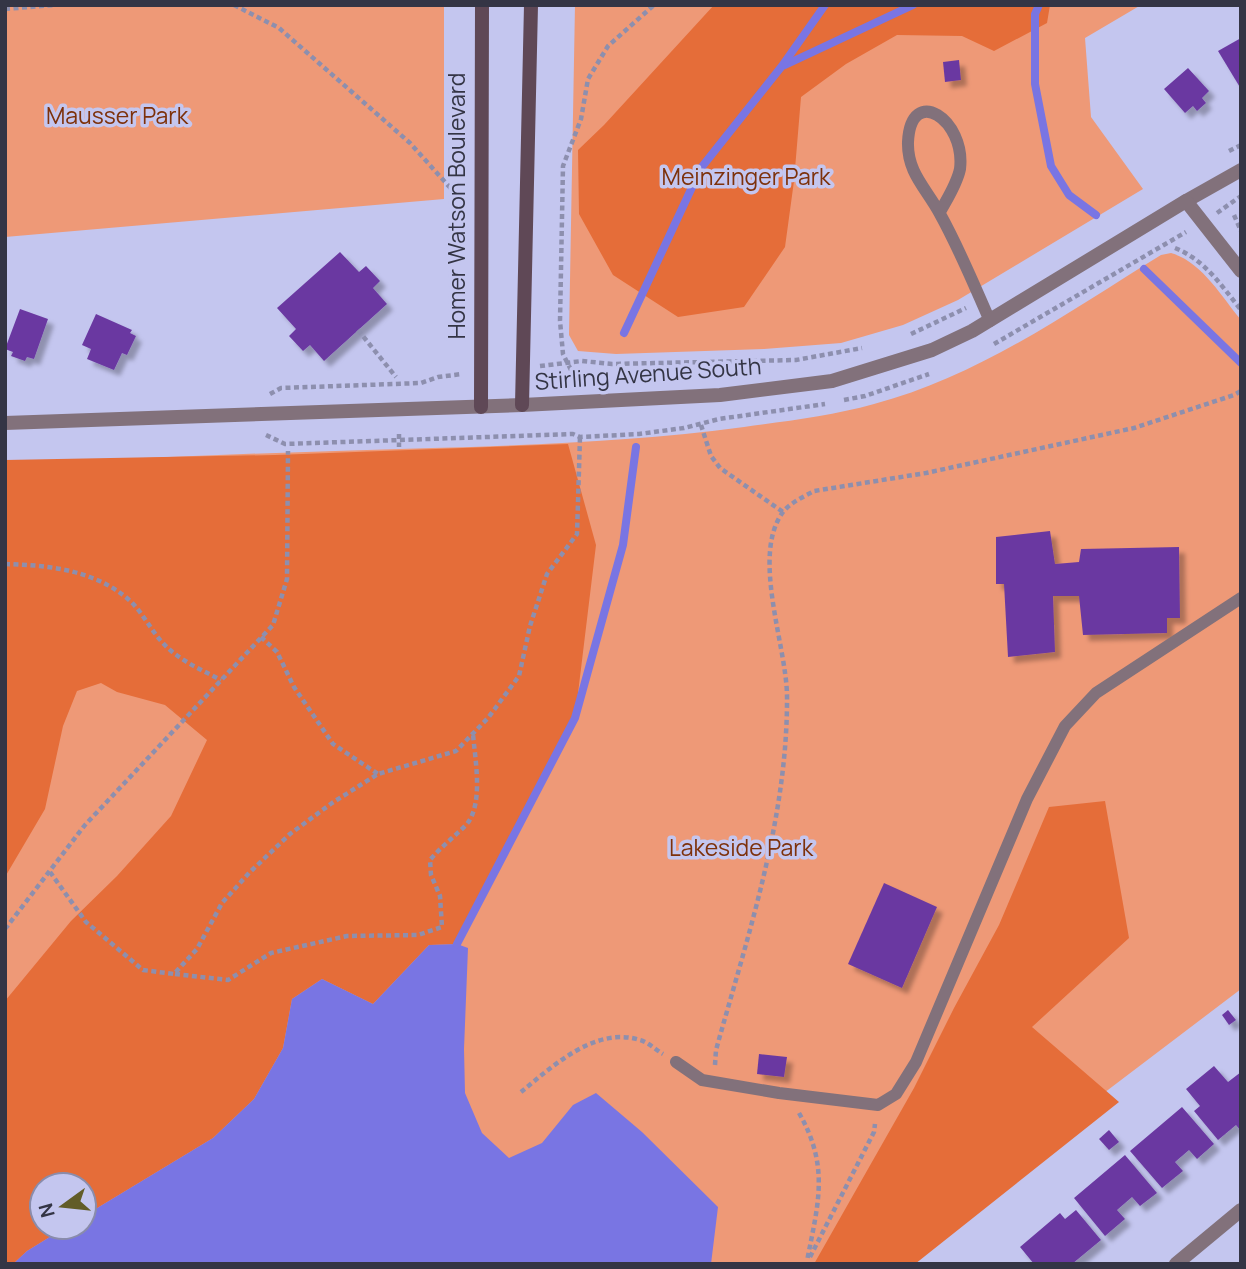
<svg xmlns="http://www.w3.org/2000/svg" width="1246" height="1269" font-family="Manrope,sans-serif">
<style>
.green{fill:#e97;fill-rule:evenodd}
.forest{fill:#e56d39}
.water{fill:#7975e3}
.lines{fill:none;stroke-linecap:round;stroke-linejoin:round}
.stream{stroke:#7975e3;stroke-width:8}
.building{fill:#6b39a1;filter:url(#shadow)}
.path{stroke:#8d8fae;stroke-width:4.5;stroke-dasharray:5 3.5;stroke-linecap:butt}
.service{stroke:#82717b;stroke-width:12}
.minor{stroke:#82717b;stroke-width:14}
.tertiary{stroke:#82717b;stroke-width:14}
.secondary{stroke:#5f4856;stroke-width:14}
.labels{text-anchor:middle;stroke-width:7;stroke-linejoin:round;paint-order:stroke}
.park-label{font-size:23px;fill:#7d310b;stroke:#c4c6ef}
.street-label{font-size:23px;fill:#343545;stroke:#c4c6ef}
</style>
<defs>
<filter id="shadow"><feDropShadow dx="6" dy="6" stdDeviation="2" flood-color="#0004"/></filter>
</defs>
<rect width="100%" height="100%" fill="#c4c6ef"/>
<g class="green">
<polygon points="5,5 444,5 444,199 5,237"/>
<polygon points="575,5 1141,5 1085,38 1091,117 1143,189 958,300 903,325 841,343 764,349 616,354 578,351 569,335"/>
<path d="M1171,253C1202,262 1221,296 1241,320V989L1067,1121L894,1264H5V465C147,457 290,452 432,448C537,445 640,441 744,427C787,421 831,416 874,404C978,377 1070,311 1161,255ZM42,1185H84V1227H42Z"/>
</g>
<g class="forest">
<polygon points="714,5 1050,5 1047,23 994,51 962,36 897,35 846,64 801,97 794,181 785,247 744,307 678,317 613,275 579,214 578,150 604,125"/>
<polygon points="568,444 596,545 575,718 457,944 429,945 373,1004 322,979 292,999 283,1048 254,1099 213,1138 84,1216 84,1185 42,1185 42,1227 66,1227 27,1251 13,1264 5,1264 5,1001 71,921 117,876 171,816 207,740 165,705 117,692 101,683 77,691 63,726 45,809 5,877 5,460 275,455"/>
<polygon points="1105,801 1129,938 1032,1027 1119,1102 915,1264 814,1264 914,1088 954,1008 999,925 1049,807"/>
</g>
<polygon class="water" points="457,944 468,948 464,1049 465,1093 482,1133 509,1158 542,1143 573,1105 596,1093 642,1132 718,1207 711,1264 13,1264 27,1251 66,1227 84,1227 84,1216 213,1138 254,1099 283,1048 292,999 322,979 373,1004 429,945"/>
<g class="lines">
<g class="stream">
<polyline points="1039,5 1035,14 1035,84 1051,166 1069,195 1096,215"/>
<polyline points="785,65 913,5"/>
<polyline points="1144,269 1241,363"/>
<polyline points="624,333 701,168 782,66 825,5"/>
<polyline points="457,944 575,718 623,545 636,447"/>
</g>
</g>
<g class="building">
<polygon points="1241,38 1241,89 1218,51"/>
<polygon points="959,60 961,80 945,82 943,62"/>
<polygon points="1188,68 1209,91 1202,98 1206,103 1197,111 1193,106 1185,113 1164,89"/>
<polygon points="340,252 359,272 366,266 380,281 373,288 387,304 324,361 310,345 303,351 289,336 296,329 277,308"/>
<polygon points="20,309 48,319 34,359 27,357 25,361 11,356 13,352 5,349"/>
<polygon points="96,314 132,330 130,333 136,336 127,355 122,353 114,370 87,359 91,349 82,345"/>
<polygon points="1050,531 1055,564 1079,562 1081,549 1179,547 1180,618 1167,618 1167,633 1083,635 1079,596 1053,596 1055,652 1008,657 1004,584 996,584 996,537"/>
<polygon points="884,883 937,907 902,988 848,964"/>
<polygon points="1228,1010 1236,1020 1229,1025 1222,1015"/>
<polygon points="759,1054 787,1057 784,1077 757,1074"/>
<polygon points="1214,1066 1228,1082 1241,1072 1241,1131 1236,1125 1218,1140 1194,1111 1200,1106 1186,1089"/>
<polygon points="1182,1107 1214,1144 1197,1159 1189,1150 1175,1162 1183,1171 1162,1188 1130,1151"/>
<polygon points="1109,1130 1119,1142 1109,1150 1099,1139"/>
<polygon points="1125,1155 1157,1193 1140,1206 1132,1197 1117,1210 1125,1219 1105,1236 1074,1198"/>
<polygon points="1076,1210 1101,1240 1072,1264 1034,1264 1020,1247 1060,1213 1065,1219"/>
</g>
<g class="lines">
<g class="path">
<polyline points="234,5 279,28 410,143 463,202"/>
<polyline points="5,9 54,5"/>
<polyline points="1229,151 1241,145"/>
<polyline points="1217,213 1241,196"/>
<polyline points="1234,215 1241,231"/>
<path d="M1175,248C1205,260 1221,285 1241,310"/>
<polyline points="358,330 396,377"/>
<polyline points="911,334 966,308"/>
<polyline points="994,344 1186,232"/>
<polyline points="540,366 582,361 612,364 796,360 862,348"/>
<polyline points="571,370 563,354 560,321 563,166 581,119 588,79 608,46 654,5"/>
<polyline points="270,394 281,388 421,383 438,377 462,374"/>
<polyline points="844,400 865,396 929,374"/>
<polyline points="701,425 711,456 720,468 783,512"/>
<polyline points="399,434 399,447"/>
<polyline points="266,435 285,444 573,434 580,437 639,434 684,428 719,419 825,404"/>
<path d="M5,564C48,565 94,570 128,599C142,611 150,629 162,642C178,660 200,669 221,680"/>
<polyline points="261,637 277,652 294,687 333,744 378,774"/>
<polyline points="50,872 86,922 143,970 174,974 197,949 222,903 249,873 290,834 332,803 378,774 456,751 488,718 519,676 530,626 547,574 577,534 580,437"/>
<polyline points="5,929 85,825 273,625 287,579 288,451"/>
<path d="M175,974L228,980L271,953L347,936L418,935L442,927L440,896L431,875L430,860C441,847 454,837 466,825C484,805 475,759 473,734"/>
<path d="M715,1065L716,1050C748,935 788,817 787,695C786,644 751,555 783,512C790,503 803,497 814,491L926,473L1134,428L1234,395L1241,391"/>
<path d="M521,1092C553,1066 595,1026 640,1040C648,1042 656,1050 663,1054"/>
<path d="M799,1113C830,1167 818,1204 807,1261"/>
<polyline points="810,1257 874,1132 875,1124"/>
</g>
<g class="service">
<path d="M940,212C947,199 957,184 960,169C966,120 911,83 908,142C907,173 927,189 940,214C959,248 974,285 990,321"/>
<polyline points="676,1062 702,1080 779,1093 878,1105 896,1094 916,1062 1027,799 1065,726 1096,693 1241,598"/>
</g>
<g class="minor">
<polyline points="1186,201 1241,170"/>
<polyline points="1176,1264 1241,1210"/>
</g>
<polyline class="tertiary" points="5,423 522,405 720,395 832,381 932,350 972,331 1186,201 1241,271"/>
<g class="secondary">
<polyline points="522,405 531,5"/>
<polyline points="481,407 482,5"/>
</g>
</g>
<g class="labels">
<g class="park-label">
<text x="117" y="124">Mausser Park</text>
<text x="746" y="185">Meinzinger Park</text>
<text x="741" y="856">Lakeside Park</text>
</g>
<g class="street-label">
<text transform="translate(457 206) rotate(-90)" y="8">Homer Watson Boulevard</text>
<text transform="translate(648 374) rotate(-4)" y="8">Stirling Avenue South</text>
</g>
</g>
<rect width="1246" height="1269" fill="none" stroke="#343545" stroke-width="14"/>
<g transform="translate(63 1206) rotate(255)"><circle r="33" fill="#c4c6ef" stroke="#8a8cab" stroke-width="2"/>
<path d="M0-5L12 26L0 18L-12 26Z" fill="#625c28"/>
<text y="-10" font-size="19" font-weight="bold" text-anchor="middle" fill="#343545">N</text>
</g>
</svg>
